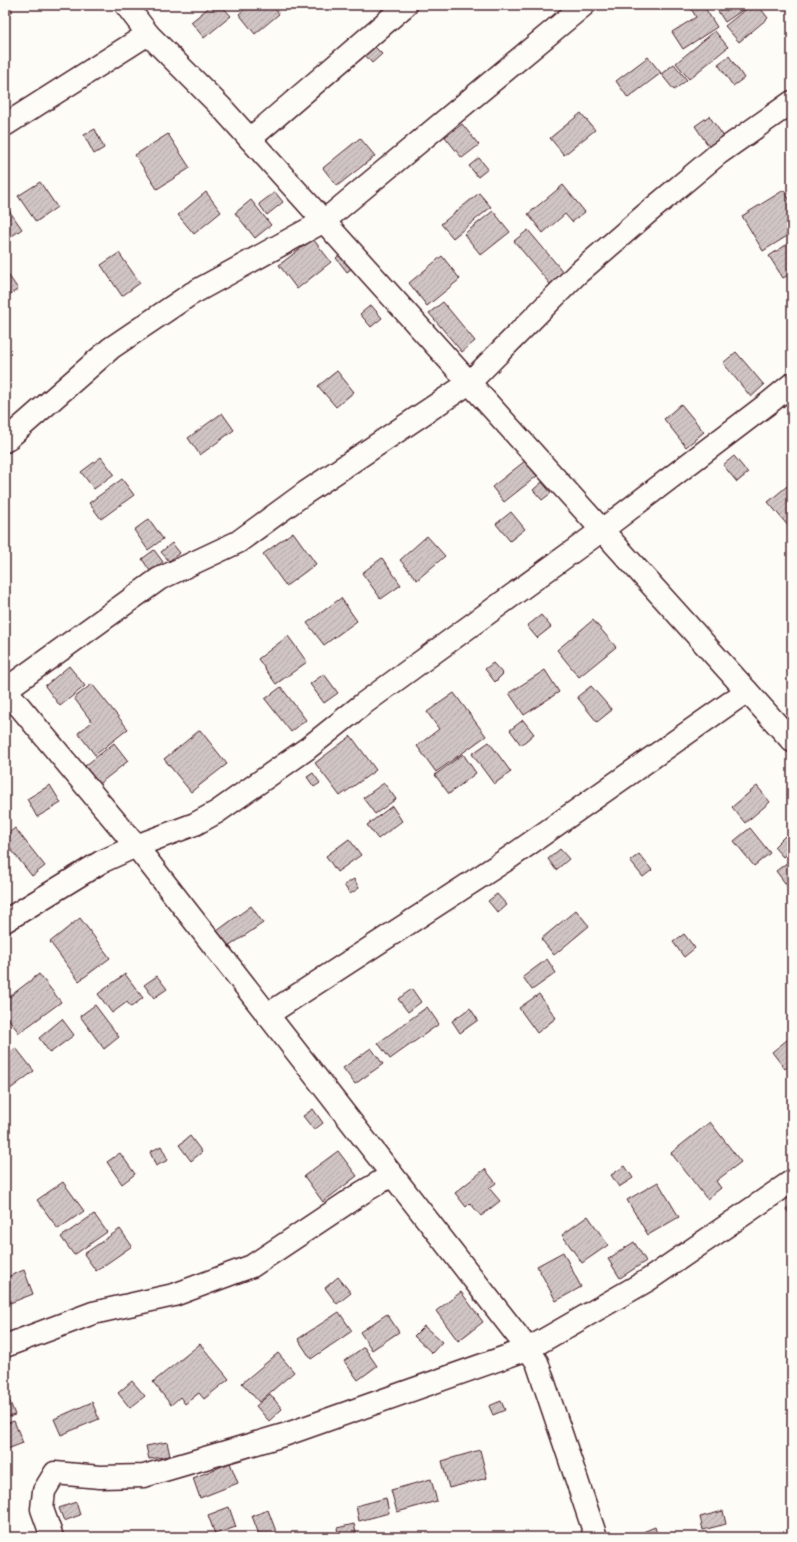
<svg xmlns="http://www.w3.org/2000/svg" width="797" height="1542" font-family="'Shantell Sans',sans-serif">
<style>
.building{fill:url(#building-hatch);stroke:#4a1f2b}
.lines{fill:none;stroke-linecap:round;stroke-linejoin:round}
.minor-casing{stroke:#4a1f2b;stroke-width:25}
.minor{stroke:#fdfcf7;stroke-width:22}
</style>
<defs>
<pattern id="building-hatch" width="6" height="6" patternUnits="userSpaceOnUse"><rect width="6" height="6" fill="#d0c5c4"/><path d="M-1 1l2-2M0 6l6-6M5 7l2-2" fill="none" stroke="#b4a9a9"/></pattern>
</defs>
<rect width="100%" height="100%" fill="#fdfcf7"/>
<filter id="ink" filterUnits="userSpaceOnUse"><feTurbulence type="fractalNoise" baseFrequency=".025" numOctaves="2"/><feDisplacementMap in="SourceGraphic" scale="8" xChannelSelector="R" yChannelSelector="G"/><feConvolveMatrix kernelMatrix="1 2 1 2 8 2 1 2 1" color-interpolation-filters="sRGB"/></filter>
<g filter="url(#ink)">
<g class="building">
<polygon points="5,5 8,5 13,11 5,17"/>
<polygon points="212,5 221,5 231,16 204,38 191,22"/>
<polygon points="250,5 272,5 279,14 255,34 239,14"/>
<polygon points="689,5 703,5 717,27 683,49 672,32 696,17"/>
<polygon points="714,5 750,5 725,22"/>
<polygon points="751,5 758,5 768,18 739,42 725,26"/>
<polygon points="715,31 728,47 689,79 676,63"/>
<polygon points="374,46 382,54 372,63 365,55"/>
<polygon points="729,56 744,78 733,86 718,64"/>
<polygon points="648,57 661,73 628,98 616,81"/>
<polygon points="674,64 687,80 674,90 661,74"/>
<polygon points="581,113 595,130 564,155 550,138"/>
<polygon points="709,116 725,138 710,148 695,126"/>
<polygon points="462,124 479,145 462,158 445,137"/>
<polygon points="95,129 104,148 94,154 84,135"/>
<polygon points="168,134 190,168 157,189 135,155"/>
<polygon points="360,138 375,156 337,186 323,168"/>
<polygon points="479,158 488,169 478,177 469,166"/>
<polygon points="40,182 57,207 36,222 18,196"/>
<polygon points="563,185 585,212 572,222 565,214 543,233 528,214"/>
<polygon points="784,190 792,204 792,233 763,251 742,216"/>
<polygon points="206,192 221,212 194,234 178,215"/>
<polygon points="275,192 283,202 267,215 259,204"/>
<polygon points="479,193 491,207 453,238 441,224"/>
<polygon points="251,200 271,225 255,238 235,213"/>
<polygon points="8,209 22,229 5,241 5,212"/>
<polygon points="493,211 510,232 481,255 464,234"/>
<polygon points="528,230 564,273 550,284 514,241"/>
<polygon points="313,239 331,262 297,289 279,265"/>
<polygon points="792,241 792,273 783,278 769,256"/>
<polygon points="344,252 355,266 347,272 336,258"/>
<polygon points="119,253 140,283 122,296 101,265"/>
<polygon points="442,256 460,279 427,306 409,283"/>
<polygon points="5,270 18,289 5,298"/>
<polygon points="443,302 475,341 462,352 429,313"/>
<polygon points="371,305 382,318 371,327 360,314"/>
<polygon points="736,352 764,385 751,397 723,363"/>
<polygon points="337,371 354,392 336,407 318,386"/>
<polygon points="681,404 704,432 686,447 664,419"/>
<polygon points="222,413 234,430 200,455 188,438"/>
<polygon points="734,456 748,473 737,482 723,465"/>
<polygon points="101,457 114,474 94,489 81,472"/>
<polygon points="525,461 537,476 504,502 492,487"/>
<polygon points="122,479 134,495 101,519 89,503"/>
<polygon points="542,482 551,493 542,500 533,490"/>
<polygon points="792,482 792,524 789,527 768,502"/>
<polygon points="511,512 525,529 510,541 496,524"/>
<polygon points="149,519 163,539 148,550 134,530"/>
<polygon points="293,532 316,564 286,586 263,554"/>
<polygon points="427,536 445,556 417,580 400,560"/>
<polygon points="172,543 180,553 169,561 161,552"/>
<polygon points="154,550 163,562 150,571 142,559"/>
<polygon points="382,558 401,585 381,599 362,573"/>
<polygon points="341,598 357,621 324,645 307,623"/>
<polygon points="541,615 551,627 537,638 527,626"/>
<polygon points="593,620 616,647 579,677 557,650"/>
<polygon points="288,636 307,662 276,684 258,659"/>
<polygon points="493,663 503,674 495,682 485,669"/>
<polygon points="69,666 85,686 60,706 45,686"/>
<polygon points="545,670 559,692 524,715 509,693"/>
<polygon points="324,674 338,693 324,703 310,684"/>
<polygon points="92,684 128,729 95,755 78,733 92,722 74,698"/>
<polygon points="591,686 612,710 597,722 577,697"/>
<polygon points="281,687 306,720 291,732 265,699"/>
<polygon points="454,693 486,736 436,772 417,746 439,729 427,712"/>
<polygon points="523,720 534,734 521,745 510,730"/>
<polygon points="200,730 227,764 191,792 164,759"/>
<polygon points="351,736 376,770 340,796 315,763"/>
<polygon points="489,742 511,772 494,784 472,754"/>
<polygon points="114,743 128,761 99,784 85,766"/>
<polygon points="463,754 476,773 449,794 435,775"/>
<polygon points="313,773 320,783 314,787 307,777"/>
<polygon points="384,783 396,799 375,814 363,798"/>
<polygon points="50,785 61,803 37,817 27,799"/>
<polygon points="757,786 770,802 745,823 732,807"/>
<polygon points="392,806 402,821 378,839 367,825"/>
<polygon points="15,828 45,866 32,876 5,842 5,836"/>
<polygon points="750,828 770,853 754,866 734,841"/>
<polygon points="785,836 792,844 792,849 783,857 774,847"/>
<polygon points="349,839 361,855 337,872 326,856"/>
<polygon points="560,849 569,859 556,870 548,859"/>
<polygon points="639,854 652,870 643,877 630,861"/>
<polygon points="788,862 792,867 792,884 788,887 776,871"/>
<polygon points="354,879 359,888 350,894 344,885"/>
<polygon points="497,894 507,905 498,913 488,901"/>
<polygon points="251,906 263,923 228,947 217,931"/>
<polygon points="576,910 589,926 554,955 541,939"/>
<polygon points="80,918 110,958 79,981 50,942"/>
<polygon points="684,934 695,948 684,957 673,942"/>
<polygon points="547,959 556,973 532,990 523,977"/>
<polygon points="39,974 61,1002 19,1033 5,1014 5,1000"/>
<polygon points="125,974 143,998 131,1007 127,1002 112,1013 98,994"/>
<polygon points="157,976 167,989 154,998 144,985"/>
<polygon points="412,989 421,1002 408,1012 398,999"/>
<polygon points="539,994 556,1018 537,1033 519,1008"/>
<polygon points="95,1005 119,1037 104,1049 80,1016"/>
<polygon points="427,1007 439,1024 390,1059 378,1043"/>
<polygon points="470,1008 478,1020 460,1033 452,1021"/>
<polygon points="62,1019 74,1035 50,1053 39,1038"/>
<polygon points="787,1040 792,1047 792,1063 785,1069 772,1052"/>
<polygon points="16,1048 34,1071 5,1093 5,1056"/>
<polygon points="371,1048 383,1064 355,1084 343,1068"/>
<polygon points="313,1109 323,1123 314,1130 303,1116"/>
<polygon points="710,1122 741,1162 716,1181 721,1188 707,1199 671,1153"/>
<polygon points="190,1136 202,1152 191,1161 179,1145"/>
<polygon points="161,1146 168,1160 156,1166 150,1152"/>
<polygon points="338,1151 357,1176 323,1202 304,1176"/>
<polygon points="120,1153 135,1174 122,1184 107,1162"/>
<polygon points="625,1166 633,1178 619,1187 611,1175"/>
<polygon points="485,1169 496,1183 489,1188 500,1201 481,1216 470,1203 466,1207 455,1193"/>
<polygon points="63,1182 84,1211 58,1229 37,1200"/>
<polygon points="658,1182 679,1217 648,1235 627,1200"/>
<polygon points="792,1204 792,1217 786,1209"/>
<polygon points="94,1214 107,1232 74,1255 61,1237"/>
<polygon points="588,1216 608,1245 582,1263 562,1235"/>
<polygon points="120,1229 132,1246 96,1271 84,1254"/>
<polygon points="634,1242 646,1261 620,1278 608,1259"/>
<polygon points="563,1252 581,1287 556,1301 537,1266"/>
<polygon points="24,1270 33,1294 10,1303 5,1288 5,1278"/>
<polygon points="338,1277 351,1293 337,1304 325,1288"/>
<polygon points="461,1292 483,1322 458,1341 436,1311"/>
<polygon points="339,1312 352,1331 311,1359 298,1339"/>
<polygon points="387,1314 399,1332 372,1350 360,1332"/>
<polygon points="424,1326 442,1342 432,1353 414,1336"/>
<polygon points="200,1344 229,1379 204,1399 199,1393 185,1404 180,1397 171,1405 153,1382"/>
<polygon points="364,1347 377,1366 358,1380 344,1361"/>
<polygon points="278,1353 294,1372 259,1402 242,1383"/>
<polygon points="132,1381 145,1396 130,1408 118,1393"/>
<polygon points="5,1389 15,1415 5,1418"/>
<polygon points="270,1394 282,1409 269,1421 256,1406"/>
<polygon points="501,1401 505,1410 493,1415 489,1406"/>
<polygon points="92,1402 99,1419 61,1435 54,1419"/>
<polygon points="14,1421 23,1443 5,1450 5,1424"/>
<polygon points="167,1442 170,1456 149,1459 146,1446"/>
<polygon points="480,1450 487,1478 449,1488 442,1461"/>
<polygon points="230,1463 238,1483 200,1498 193,1478"/>
<polygon points="431,1479 437,1501 397,1512 391,1490"/>
<polygon points="386,1498 389,1513 359,1521 356,1506"/>
<polygon points="76,1502 80,1515 64,1521 59,1508"/>
<polygon points="229,1507 236,1527 215,1534 208,1515"/>
<polygon points="268,1510 277,1534 271,1537 260,1537 252,1516"/>
<polygon points="723,1511 726,1524 703,1530 700,1517"/>
<polygon points="354,1524 357,1537 339,1537 337,1528"/>
<polygon points="655,1527 658,1537 631,1537"/>
<polygon points="8,1528 11,1537 5,1537 5,1529"/>
</g>
<g class="lines">
<g class="minor-casing">
<g id="minor">
<polyline points="126,5 148,34 221,107 792,741"/>
<polyline points="5,125 148,34"/>
<polyline points="250,139 406,5"/>
<polyline points="5,441 111,348 191,294 324,221 584,5"/>
<polyline points="5,689 136,846 528,1349 537,1362 596,1537"/>
<polyline points="5,690 159,579 238,542 305,493 469,383 577,274 645,215 718,154 792,102"/>
<polyline points="5,921 101,862 136,846 195,824 217,812 308,748 363,704 602,530 770,402 792,384"/>
<polyline points="267,1015 509,858 747,691"/>
<polyline points="5,1346 93,1313 174,1295 252,1266 363,1192 392,1175"/>
<polyline points="52,1537 42,1509 44,1491 55,1473 100,1477 144,1476 287,1434 528,1349 648,1280 792,1181"/>
</g>
</g>
<use href="#minor" class="minor"/>
</g>
</g>
<rect width="797" height="1542" fill="none" stroke="#fdfcf7" stroke-width="20"/>
<rect x="10" y="10" width="777" height="1522" fill="none" stroke="#4a1f2b" stroke-width="1.5" filter="url(#ink)"/>
</svg>
